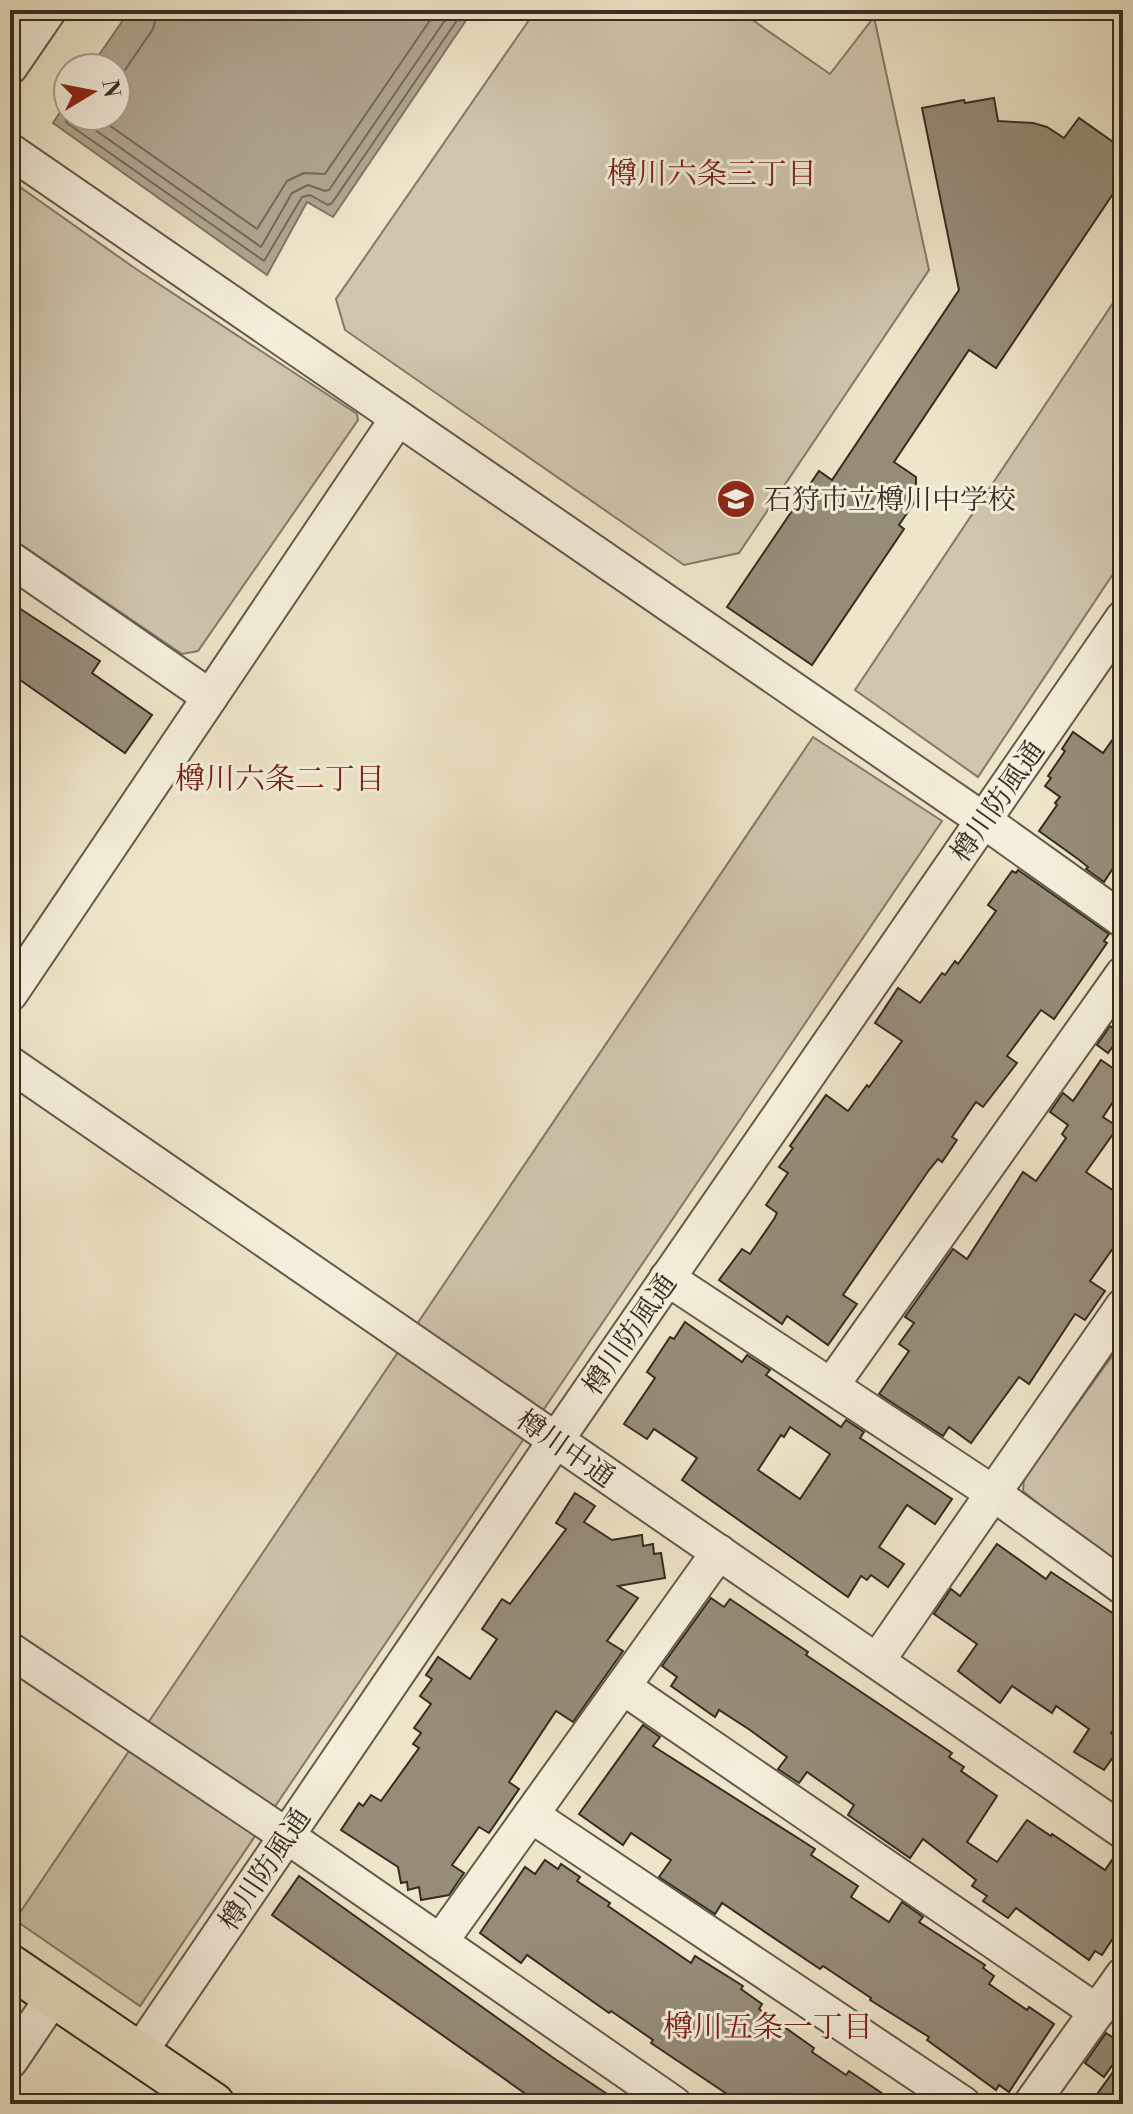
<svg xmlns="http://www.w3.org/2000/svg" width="1133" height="2114" font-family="'Libre Bodoni','Noto Serif JP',serif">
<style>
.green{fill:#cfc6ad;stroke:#837968;stroke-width:2}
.water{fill:#b0a791;stroke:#807665;stroke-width:2}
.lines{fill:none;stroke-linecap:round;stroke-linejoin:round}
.shore{stroke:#746a5a;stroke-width:2}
.building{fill:#968d79;stroke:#372c23;stroke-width:2;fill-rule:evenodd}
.minor-casing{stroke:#655a4c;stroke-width:38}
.major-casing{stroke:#372c23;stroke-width:46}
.minor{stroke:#f4efdc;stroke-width:34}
.major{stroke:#eee6c9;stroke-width:42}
.labels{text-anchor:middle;stroke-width:6;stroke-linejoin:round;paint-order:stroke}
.poi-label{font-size:28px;fill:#372c23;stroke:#f4efdc;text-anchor:start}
.street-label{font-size:28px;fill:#372c23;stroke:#f4efdc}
.neighbourhood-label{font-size:30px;fill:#7a1f14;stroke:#f4efdc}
</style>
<rect width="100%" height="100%" fill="#eee6c9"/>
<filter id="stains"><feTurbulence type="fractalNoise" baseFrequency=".0025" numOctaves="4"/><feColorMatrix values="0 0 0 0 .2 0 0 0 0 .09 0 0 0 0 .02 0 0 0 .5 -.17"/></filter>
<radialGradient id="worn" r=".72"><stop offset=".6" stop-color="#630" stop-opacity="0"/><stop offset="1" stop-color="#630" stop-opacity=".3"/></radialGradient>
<g class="green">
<polygon points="536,10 738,10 830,74 874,17 929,270 739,553 684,565 345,330 336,299"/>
<polygon points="10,180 136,269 357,414 358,420 198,651 182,654 10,537"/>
<polygon points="1123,288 1123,559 978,777 855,690"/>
<polygon points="813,737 942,821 140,2006 15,1920"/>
<polygon points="1123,1341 1123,1574 1023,1491 1024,1478"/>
</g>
<polygon class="water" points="130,10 473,10 333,217 307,202 267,275 53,123 68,100 68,116 116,116 116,68 90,68"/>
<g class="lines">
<g class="shore">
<polyline points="116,83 153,29 158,10"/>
<polyline points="68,114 65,119 67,123 264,261 302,197 310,195 328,205 332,203 464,10"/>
<polyline points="79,116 81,120 261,247 292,193 308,185 325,191 329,190 452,10"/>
<polyline points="96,116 257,229 287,181 304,173 325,174 437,10"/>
</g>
</g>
<g class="building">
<polygon points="994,98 998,121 1033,123 1047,127 1064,138 1079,118 1123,149 1123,179 996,368 969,350 894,462 916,477 916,500 899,525 904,529 812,665 727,607 819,471 832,480 959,290 922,108 964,100 965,103"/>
<polygon points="19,608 100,661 92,673 152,715 125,753 10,673 10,621"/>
<polygon points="1123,725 1123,853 1104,882 1086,869 1088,867 1078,859 1039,831 1057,805 1055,803 1060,797 1045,786 1051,778 1048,776 1065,751 1062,749 1073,732 1103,753"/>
<polygon points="1018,870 1109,934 1104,941 1107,943 1054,1019 1041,1010 1007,1056 1017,1063 983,1107 976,1102 952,1137 957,1140 942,1162 938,1159 929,1170 843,1295 857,1304 828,1345 787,1316 782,1324 719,1280 742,1249 750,1254 774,1219 777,1213 766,1205 788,1173 779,1167 793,1148 790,1146 826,1095 848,1111 867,1085 869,1087 902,1041 875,1023 898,988 920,1003 942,973 945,975 955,961 958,964 996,911 988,905 1012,871 1016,873"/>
<polygon points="1110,1026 1122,1034 1108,1053 1097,1045"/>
<polygon points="1101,1060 1123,1075 1123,1087 1103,1117 1118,1127 1086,1172 1123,1197 1123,1234 1090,1281 1105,1291 1085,1320 1075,1314 1029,1384 1019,1377 971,1443 949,1427 943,1436 879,1394 909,1351 899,1344 914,1323 905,1317 953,1249 967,1259 1023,1172 1036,1181 1066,1138 1062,1134 1068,1125 1050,1112 1063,1093 1073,1101"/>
<path d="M685,1322L742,1362L747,1355L770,1370L766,1375L841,1427L846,1420L864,1432L860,1438L952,1499L935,1524L907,1505L879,1547L904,1564L888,1587L871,1575L867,1580L861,1576L848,1597L682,1480L697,1458L654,1429L647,1439L624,1424L655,1378L647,1372L670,1337L674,1339ZM790,1427L830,1454L800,1499L758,1470L781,1435L784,1437Z"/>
<polygon points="575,1493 595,1506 584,1522 612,1540 642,1535 643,1546 653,1544 654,1554 661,1553 665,1578 618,1586 638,1598 607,1641 623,1651 573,1722 556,1711 509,1782 519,1789 489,1833 479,1827 452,1865 464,1873 449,1895 421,1900 419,1887 408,1890 407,1882 401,1883 398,1867 341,1830 359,1803 363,1806 371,1795 381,1801 419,1748 413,1744 421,1733 414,1728 431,1704 420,1696 432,1679 426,1675 438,1657 470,1679 497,1639 482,1629 502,1599 510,1604 566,1529 556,1523"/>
<polygon points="997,1544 1046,1579 1051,1572 1123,1620 1123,1716 1111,1733 1123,1743 1104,1770 1074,1752 1089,1729 1056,1706 1052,1713 1012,1686 1000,1703 958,1671 977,1644 934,1614 951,1589 960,1596"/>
<polygon points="711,1598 724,1607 730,1599 808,1652 806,1655 952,1753 949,1757 964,1767 961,1771 997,1796 967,1842 997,1862 1027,1820 1051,1836 1052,1834 1105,1870 1119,1850 1123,1851 1123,1923 1102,1955 1095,1951 1089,1960 1016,1908 1008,1918 983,1901 987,1896 972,1886 976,1880 923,1839 910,1858 848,1815 854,1805 807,1772 799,1783 778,1769 787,1757 750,1730 719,1710 715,1717 671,1686 677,1677 662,1666"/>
<polygon points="643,1725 660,1737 653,1746 815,1849 811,1855 858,1886 851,1897 889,1922 902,1902 923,1917 919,1922 985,1965 983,1968 994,1976 989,1984 1027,2010 1029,2007 1054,2024 1009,2092 999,2085 996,2090 927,2040 929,2037 870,2000 871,1998 823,1966 820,1969 722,1903 715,1914 659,1877 671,1860 631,1833 623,1845 579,1814"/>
<polygon points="545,1860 558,1869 561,1864 580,1877 577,1881 610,1903 608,1906 691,1963 695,1956 743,1986 741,1989 762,2004 759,2009 814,2048 812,2052 846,2075 849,2071 898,2104 742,2104 651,2043 653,2040 611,2011 609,2013 527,1955 521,1963 480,1933 525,1867 535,1874"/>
<polygon points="299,1876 552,2057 622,2104 540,2104 272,1915"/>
<polygon points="1106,2033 1123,2044 1123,2050 1104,2077 1085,2063"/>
<polygon points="1123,2058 1123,2104 1090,2104"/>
</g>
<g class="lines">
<g class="minor-casing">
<g id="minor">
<polyline points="10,67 49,10"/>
<polyline points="10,151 983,820 1123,920"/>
<polyline points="10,559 210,697"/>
<polyline points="10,994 398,418"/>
<polyline points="10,1064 1123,1831"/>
<polyline points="667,1278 993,1493 1123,1587"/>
<polyline points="831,1386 1123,974"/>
<polyline points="10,1650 287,1836 674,2104"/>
<polyline points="877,1661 1123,1306"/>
<polyline points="623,1687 1097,2012"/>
<polyline points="531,1815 963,2104"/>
<polyline points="440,1942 719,1552"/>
<polyline points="139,2053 556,1440 1123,618"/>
<polyline points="10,2061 54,1996"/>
<polyline points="1031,2104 1123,1975"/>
</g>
</g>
<g class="major-casing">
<polyline id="major" points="10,1966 213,2104"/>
</g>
<use href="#minor" class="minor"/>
<use href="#major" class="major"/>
</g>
<defs>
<g id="school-disc" transform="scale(2)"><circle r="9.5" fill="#8f2418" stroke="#f4efdc"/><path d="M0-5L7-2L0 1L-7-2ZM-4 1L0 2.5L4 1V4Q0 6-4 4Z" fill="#fff"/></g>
</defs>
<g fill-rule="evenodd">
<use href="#school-disc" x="736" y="499"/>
</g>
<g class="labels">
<g class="poi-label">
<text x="764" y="509">石狩市立樽川中学校</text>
</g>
<g class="street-label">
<text transform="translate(997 801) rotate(-55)" y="10">樽川防風通</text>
<text transform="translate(629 1334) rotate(-55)" y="10">樽川防風通</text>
<text transform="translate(566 1448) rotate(35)" y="10">樽川中通</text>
<text transform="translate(264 1869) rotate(-56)" y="10">樽川防風通</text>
</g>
<g class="neighbourhood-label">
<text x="712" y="184">樽川六条三丁目</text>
<text x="280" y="789">樽川六条二丁目</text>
<text x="768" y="2037">樽川五条一丁目</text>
</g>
</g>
<rect width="1133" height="2114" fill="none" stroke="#eee6c9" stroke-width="40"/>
<rect x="12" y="12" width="1109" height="2090" fill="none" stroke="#372c23" stroke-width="4"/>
<rect x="20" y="20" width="1093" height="2074" fill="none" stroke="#372c23" stroke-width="2"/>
<g transform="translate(92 92) rotate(80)"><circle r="38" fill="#f4efdc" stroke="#a8a192" stroke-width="2"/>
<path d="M0-6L14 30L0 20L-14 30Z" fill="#8f2418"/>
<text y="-12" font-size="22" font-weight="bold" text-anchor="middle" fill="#372c23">N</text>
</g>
<rect width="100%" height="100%" filter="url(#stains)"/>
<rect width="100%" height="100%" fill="url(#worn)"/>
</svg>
